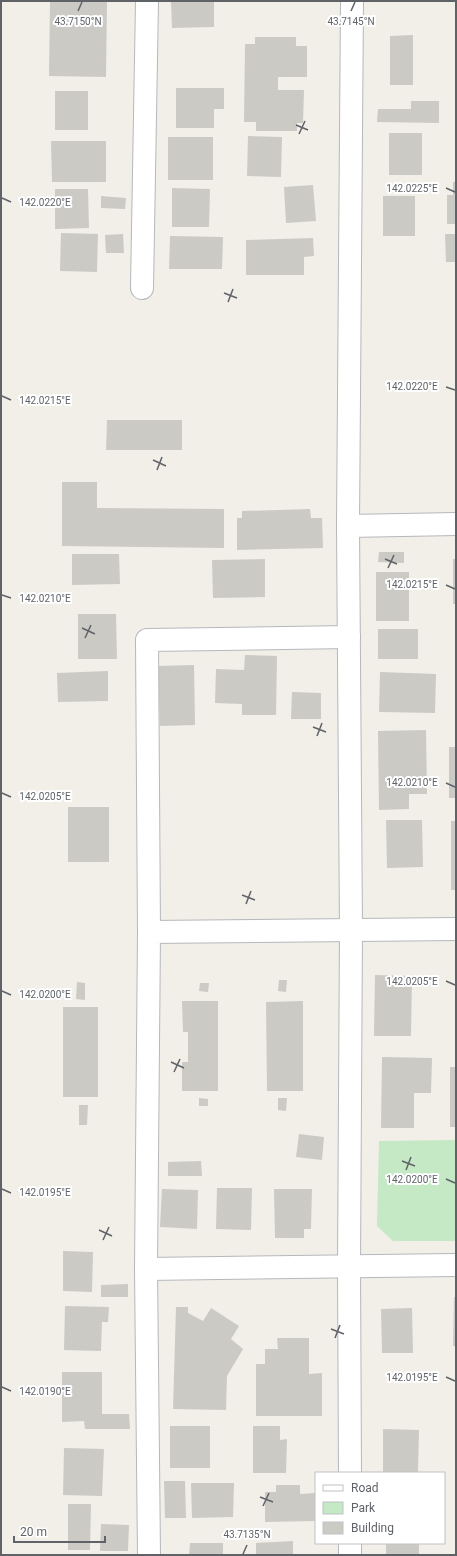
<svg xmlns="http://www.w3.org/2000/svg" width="457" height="1556" font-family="Roboto,sans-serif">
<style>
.green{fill:#c5e8c5}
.building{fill:#cccac5}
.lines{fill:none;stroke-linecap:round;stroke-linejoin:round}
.minor-casing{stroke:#b5b8bc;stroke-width:24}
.tertiary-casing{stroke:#b5b8bc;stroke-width:24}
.minor{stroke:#fff;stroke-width:22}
.tertiary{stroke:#fff;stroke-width:22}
.ticks{fill:none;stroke:#5f6368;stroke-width:1.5}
.ticks-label{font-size:10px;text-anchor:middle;fill:#5f6368;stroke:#fff;stroke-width:4;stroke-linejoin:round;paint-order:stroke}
</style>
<rect width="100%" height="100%" fill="#f1efe8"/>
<polygon class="green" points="456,1140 456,1241 393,1241 377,1226 379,1141"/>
<g class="building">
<polygon points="50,1 107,1 106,77 49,76"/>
<polygon points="171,1 214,1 214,27 172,28"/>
<polygon points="413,35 413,85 390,85 390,36"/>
<polygon points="255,37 296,37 296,46 307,46 307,77 278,77 278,90 304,90 303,123 297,123 297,131 256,131 256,122 244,122 245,44 255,44"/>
<polygon points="176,88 224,88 224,109 214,109 214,128 176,128"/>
<rect x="55" y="91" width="33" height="39"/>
<polygon points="411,101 439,101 439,123 377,122 378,109 411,109"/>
<rect x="389" y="133" width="33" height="42"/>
<polygon points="248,136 282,137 281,177 247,176"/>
<rect x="168" y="137" width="45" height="43"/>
<polygon points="51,141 106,141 106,182 52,182"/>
<polygon points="453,182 456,182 456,224 447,224 447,195 453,195"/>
<polygon points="313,185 316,221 286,223 284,187"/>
<polygon points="172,188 210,189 209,227 172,227"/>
<polygon points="55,189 88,189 89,228 55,229"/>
<polygon points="101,196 126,198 125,209 101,208"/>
<rect x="383" y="196" width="32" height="40"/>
<polygon points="61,233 98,234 97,272 60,271"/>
<polygon points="123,234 124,253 106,253 105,235"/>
<polygon points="445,234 456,234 456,262 446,262"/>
<polygon points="170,236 223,237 222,269 169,269"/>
<polygon points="313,238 314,256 304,257 304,275 246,275 246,240"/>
<polygon points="107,420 182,420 182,450 106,450"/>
<polygon points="62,482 97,482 97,508 224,509 224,548 62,546"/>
<polygon points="310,509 311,518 322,518 323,548 237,550 237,518 242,518 242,511"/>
<polygon points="379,552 404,552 404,563 378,562"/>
<polygon points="72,554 119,554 120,584 72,585"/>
<polygon points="265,559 265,597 213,598 212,560"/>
<rect x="453" y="559" width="3" height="45"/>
<rect x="376" y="572" width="33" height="49"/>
<polygon points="78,614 116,614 117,659 78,659"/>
<rect x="378" y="629" width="40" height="30"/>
<polygon points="245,655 277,656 276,715 242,715 242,704 215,703 216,669 244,670"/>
<polygon points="194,665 195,725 160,726 158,666"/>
<polygon points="108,671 108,701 58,702 57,673"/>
<polygon points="380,672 436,674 435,713 379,712"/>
<polygon points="292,692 321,693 321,719 291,719"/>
<polygon points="426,730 427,794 409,794 409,809 379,810 378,731"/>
<rect x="449" y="747" width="7" height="51"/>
<rect x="68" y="807" width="41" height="55"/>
<polygon points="386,820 422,820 423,867 387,868"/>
<rect x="451" y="821" width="5" height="69"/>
<polygon points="375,975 412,976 411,1036 374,1036"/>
<polygon points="279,980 287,980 286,992 278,991"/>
<polygon points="77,982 85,983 85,1000 76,999"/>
<polygon points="200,983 209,983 208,992 199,991"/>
<polygon points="182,1001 218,1001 218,1091 182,1091 182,1062 188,1062 188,1032 183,1032"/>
<polygon points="303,1001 303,1091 267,1091 266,1002"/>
<rect x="63" y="1007" width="35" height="90"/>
<polygon points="382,1057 432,1058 431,1093 414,1093 414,1128 381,1128"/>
<rect x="450" y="1067" width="6" height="60"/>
<polygon points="199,1098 208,1099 208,1106 199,1106"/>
<polygon points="278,1098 287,1098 286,1111 278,1110"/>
<polygon points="79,1105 88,1105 87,1125 79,1125"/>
<polygon points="299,1134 324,1137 322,1160 296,1157"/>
<polygon points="201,1161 202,1176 168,1176 168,1162"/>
<polygon points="217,1188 252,1188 251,1230 216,1229"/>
<polygon points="162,1189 198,1190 197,1229 160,1227"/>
<polygon points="274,1189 312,1189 311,1229 304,1229 304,1238 275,1238"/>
<polygon points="63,1251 93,1252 92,1292 63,1291"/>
<polygon points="128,1284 128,1297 101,1297 101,1285"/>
<polygon points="454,1297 456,1297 456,1346 453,1346"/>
<polygon points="65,1306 109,1307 108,1322 102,1322 101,1351 64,1350"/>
<polygon points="176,1307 188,1307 188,1313 203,1321 211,1308 239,1326 231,1339 243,1349 227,1376 226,1410 173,1409"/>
<polygon points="412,1308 413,1353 382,1353 381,1309"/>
<polygon points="277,1338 309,1338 309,1374 322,1373 322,1416 256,1416 256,1364 265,1364 265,1349 278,1349"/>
<polygon points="62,1372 102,1372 102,1414 129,1414 130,1429 85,1429 84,1421 62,1422"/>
<rect x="170" y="1426" width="40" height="42"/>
<polygon points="253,1426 280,1426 280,1440 287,1439 286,1473 253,1473"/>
<polygon points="383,1429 419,1430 418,1473 383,1473"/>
<polygon points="64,1448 104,1449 102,1496 63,1495"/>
<polygon points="164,1481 185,1481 186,1518 165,1518"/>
<polygon points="191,1483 234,1483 233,1517 192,1518"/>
<polygon points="276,1485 300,1485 300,1494 315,1493 315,1521 265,1522 265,1492 276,1492"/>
<polygon points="68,1504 91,1504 90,1550 68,1550"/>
<polygon points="101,1524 129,1525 128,1551 100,1551"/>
<polygon points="293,1541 293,1555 256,1555 256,1543"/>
<polygon points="190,1543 223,1543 223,1555 189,1555"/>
<rect x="386" y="1543" width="33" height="12"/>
</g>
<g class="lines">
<g class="minor-casing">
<g id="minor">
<polyline points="142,288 147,1"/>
<polyline points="149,932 147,640 349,637"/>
<polyline points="146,1269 456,1265"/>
<polyline points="350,1473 349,1267 351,929 348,526 352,1"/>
<polyline points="350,1543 350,1555"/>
<polyline points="149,1555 146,1269 149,932 456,929"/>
</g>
</g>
<g class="tertiary-casing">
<polyline id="tertiary" points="348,526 456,524"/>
</g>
<use href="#minor" class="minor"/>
<use href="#tertiary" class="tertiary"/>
</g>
<path class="ticks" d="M78,11L82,2M351,11L355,2M296,125L308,130M299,134L305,121M446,188L455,192M2,198L11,202M224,293L237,298M228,302L233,289M446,387L455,390M2,396L11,400M153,460L166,466M157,470L162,457M385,559L397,564M388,568L394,555M446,585L455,589M2,595L11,598M82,628L95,634M85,638L91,625M313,727L326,732M317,736L322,723M446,783L455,787M2,793L11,797M242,895L255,900M246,904L251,891M446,981L455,985M2,991L11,995M171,1062L184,1068M174,1072L180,1059M402,1161L415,1166M406,1170L411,1157M446,1179L455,1183M2,1189L11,1193M99,1230L112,1236M103,1240L109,1227M331,1329L344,1334M335,1338L340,1325M446,1377L455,1381M2,1387L11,1391M260,1497L273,1502M263,1506L269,1493M243,1554L247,1545"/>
<g class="ticks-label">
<text x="78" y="25">43.7150°N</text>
<text x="351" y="25">43.7145°N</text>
<text x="412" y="192">142.0225°E</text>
<text x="45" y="206">142.0220°E</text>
<text x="412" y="390">142.0220°E</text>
<text x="45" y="404">142.0215°E</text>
<text x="412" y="588">142.0215°E</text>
<text x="45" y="602">142.0210°E</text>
<text x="412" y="786">142.0210°E</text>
<text x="45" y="800">142.0205°E</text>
<text x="412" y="985">142.0205°E</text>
<text x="45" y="998">142.0200°E</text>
<text x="412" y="1183">142.0200°E</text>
<text x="45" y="1196">142.0195°E</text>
<text x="412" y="1381">142.0195°E</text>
<text x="45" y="1395">142.0190°E</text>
<text x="247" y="1538">43.7135°N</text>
</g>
<rect width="457" height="1556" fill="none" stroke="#5f6368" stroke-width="4"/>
<rect x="315" y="1472" width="130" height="72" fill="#ffffff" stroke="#bfc1c3"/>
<rect x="323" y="1485" width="20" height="6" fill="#ffffff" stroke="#bfc1c3"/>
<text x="351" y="1492" font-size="12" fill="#5f6368">Road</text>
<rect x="323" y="1502" width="20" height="12" fill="#c5e8c5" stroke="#bfc1c3"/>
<text x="351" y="1512" font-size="12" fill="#5f6368">Park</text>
<rect x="323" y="1522" width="20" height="12" fill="#cccac5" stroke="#bfc1c3"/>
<text x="351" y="1532" font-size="12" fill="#5f6368">Building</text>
<path d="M14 1536v6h91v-6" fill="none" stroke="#5f6368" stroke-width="2"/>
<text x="20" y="1536" font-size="12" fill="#5f6368" stroke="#ffffff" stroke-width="3" paint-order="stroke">20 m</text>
</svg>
